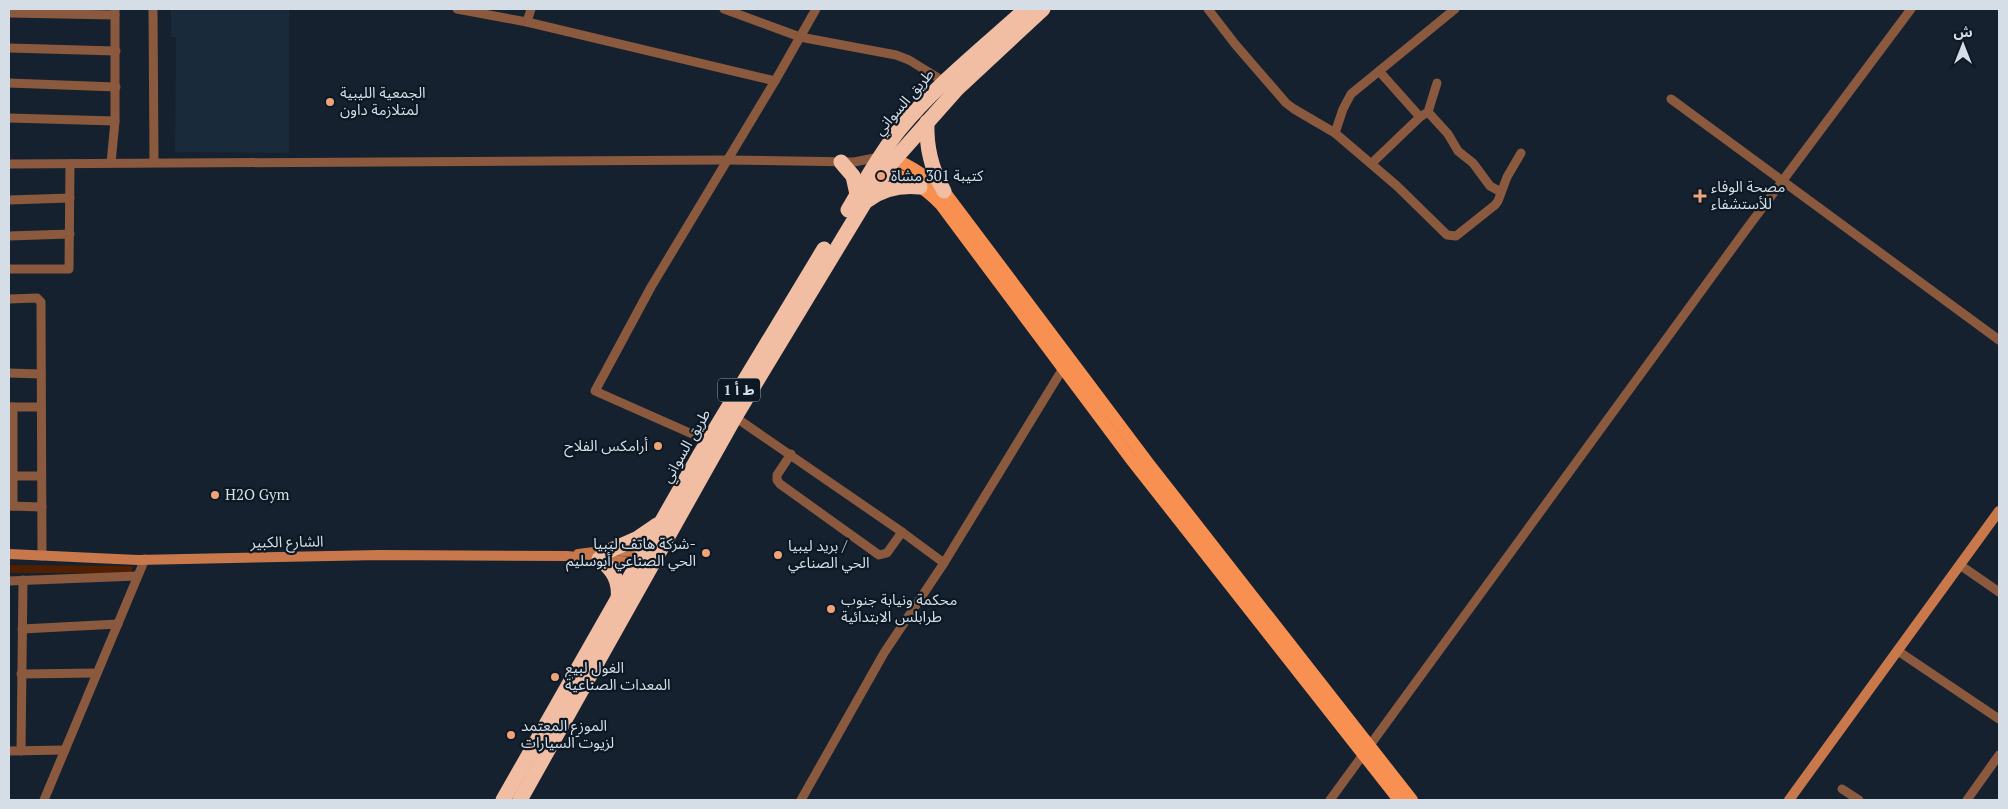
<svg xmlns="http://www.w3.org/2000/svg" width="2008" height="809" font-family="'PT Serif','Noto Sans Arabic',serif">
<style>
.built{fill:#192a3b}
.green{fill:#4f1f00}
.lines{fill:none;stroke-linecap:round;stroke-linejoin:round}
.street{stroke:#8b593d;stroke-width:9}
.secondary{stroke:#c8784a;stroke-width:10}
.primary{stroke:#f89052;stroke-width:12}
.highway{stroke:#f1bea3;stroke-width:15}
.poi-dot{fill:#f0a378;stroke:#0c1824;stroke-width:2}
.labels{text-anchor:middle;stroke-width:4.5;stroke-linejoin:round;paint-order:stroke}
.shield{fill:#0c1824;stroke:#99a2ac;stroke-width:1}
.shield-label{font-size:14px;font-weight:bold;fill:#d5dde6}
.poi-label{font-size:15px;fill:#d5dde6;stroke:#0c1824;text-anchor:start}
.street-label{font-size:15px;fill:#d5dde6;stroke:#0c1824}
</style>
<rect width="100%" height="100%" fill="#15212e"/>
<polygon class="built" points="171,9 289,9 289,153 175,152 176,37 171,37"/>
<polygon class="green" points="9,565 133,566 131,573 11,573 9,572"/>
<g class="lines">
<g class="street">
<polyline points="153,9 154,162"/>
<polyline points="457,9 527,22 775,81"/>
<polyline points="724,9 800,37 896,55 909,60 948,84"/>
<polyline points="1208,9 1235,44 1286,103 1294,109 1335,133 1397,186 1447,235 1456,236 1495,205 1498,201 1507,177 1521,153"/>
<polyline points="9,13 115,15"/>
<polyline points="527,22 531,9"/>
<polyline points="9,48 116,51"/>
<polyline points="1379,71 1420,117"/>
<polyline points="9,83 116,87"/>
<polyline points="1671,99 1999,340"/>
<polyline points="1428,112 1448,134 1458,151 1473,163 1490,186 1501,192"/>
<polyline points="9,118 115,121"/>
<polyline points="1335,133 1343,109 1351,94 1455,9"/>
<polyline points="111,163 115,121 115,9"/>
<polyline points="1372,163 1420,117 1428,112 1437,83"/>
<polyline points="9,164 726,160 854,162 880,157"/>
<polyline points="9,200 70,198"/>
<polyline points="9,236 70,234"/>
<polyline points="9,269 69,269 70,164"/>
<polyline points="9,299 37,298 41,302 42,556"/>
<polyline points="9,373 41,374"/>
<polyline points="9,407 41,407"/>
<polyline points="735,417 902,532 944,563"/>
<polyline points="708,441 595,391 651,287 775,81 816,9"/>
<polyline points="791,454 777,475 777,480 780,484 879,555 887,553 902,532"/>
<polyline points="9,476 41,476"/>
<polyline points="9,506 42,507"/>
<polyline points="13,506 13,407"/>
<polyline points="1960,565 1999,592"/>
<polyline points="9,581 137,576"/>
<polyline points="22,629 118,624"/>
<polyline points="1898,651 1999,719"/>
<polyline points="21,674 96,673"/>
<polyline points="9,751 65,750"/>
<polyline points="21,751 23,580"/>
<polyline points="1842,789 1859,800"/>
<polyline points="44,800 145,559"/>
<polyline points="801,800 884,653 944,563 1065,365"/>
<polyline points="1330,800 1745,231 1911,9"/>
<polyline points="1967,800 1999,755"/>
</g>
<g class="secondary">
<polyline points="9,554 138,560 380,555 567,556 642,563"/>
<polyline points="578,554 611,550 648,553"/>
<polyline points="1789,800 1999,511"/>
</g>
<g class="primary">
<path d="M887,158C909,162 927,178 944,191L1149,464L1412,800"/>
<path d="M878,168C902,174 924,187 941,205L1130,458L1399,800"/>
</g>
<g class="highway">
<path d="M927,122C926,148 931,169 944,191"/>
<polyline points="841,162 853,176 857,194"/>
<path d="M868,200C884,188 901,185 920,187"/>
<path d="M848,210C864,183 879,155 899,130C936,85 983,48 1026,9"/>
<polyline points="611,550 638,538 657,525"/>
<path d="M599,559C614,570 620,582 618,600"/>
<polyline points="503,800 699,456 824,249"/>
<polyline points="520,800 735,417 865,202 894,160 957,89 1043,9"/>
</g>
</g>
<g class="poi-dot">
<circle cx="330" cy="102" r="5"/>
<circle cx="881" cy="176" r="5"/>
<path d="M1697.5 188.5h5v5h5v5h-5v5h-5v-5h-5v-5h5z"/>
<circle cx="658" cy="446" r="5"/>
<circle cx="215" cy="495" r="5"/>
<circle cx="706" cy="553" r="5"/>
<circle cx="778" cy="555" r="5"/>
<circle cx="831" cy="609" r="5"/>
<circle cx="555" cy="677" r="5"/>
<circle cx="511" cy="735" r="5"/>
</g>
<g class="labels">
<rect class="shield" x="718" y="378.5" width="42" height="23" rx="4"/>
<g class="shield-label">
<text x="739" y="395">ط أ 1</text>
</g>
<g class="poi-label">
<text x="340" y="98">الجمعية الليبية<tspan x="340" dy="17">لمتلازمة داون</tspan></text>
<text x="891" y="181">كتيبة 301 مشاة</text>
<text x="1711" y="192">مصحة الوفاء<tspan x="1711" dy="17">للأستشفاء</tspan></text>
<text x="648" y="451" text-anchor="end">أرامكس الفلاح</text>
<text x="225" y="500">H2O Gym</text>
<text x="696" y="549" text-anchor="end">شركة هاتف ليبيا-<tspan x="696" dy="17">الحي الصناعي أبوسليم</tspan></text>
<text x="788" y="551">بريد ليبيا /<tspan x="788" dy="17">الحي الصناعي</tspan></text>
<text x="841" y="605">محكمة ونيابة جنوب<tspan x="841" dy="17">طرابلس الابتدائية</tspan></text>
<text x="565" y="673">الغول لبيع<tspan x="565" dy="17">المعدات الصناعية</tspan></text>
<text x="521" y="731">الموزع المعتمد<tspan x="521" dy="17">لزيوت السيارات</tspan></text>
</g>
<g class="street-label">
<text transform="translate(904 102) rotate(-49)" y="5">طريق السواني</text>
<text transform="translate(686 446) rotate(-60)" y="5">طريق السواني</text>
<text transform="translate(287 542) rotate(-1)" y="5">الشارع الكبير</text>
</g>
</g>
<rect width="2008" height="809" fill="none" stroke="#d5dde6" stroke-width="20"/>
<g transform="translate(1963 45)" stroke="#0c1824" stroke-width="4" paint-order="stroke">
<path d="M0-4L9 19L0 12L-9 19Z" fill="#d5dde6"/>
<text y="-8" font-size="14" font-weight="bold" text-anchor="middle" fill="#d5dde6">ش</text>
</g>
</svg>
